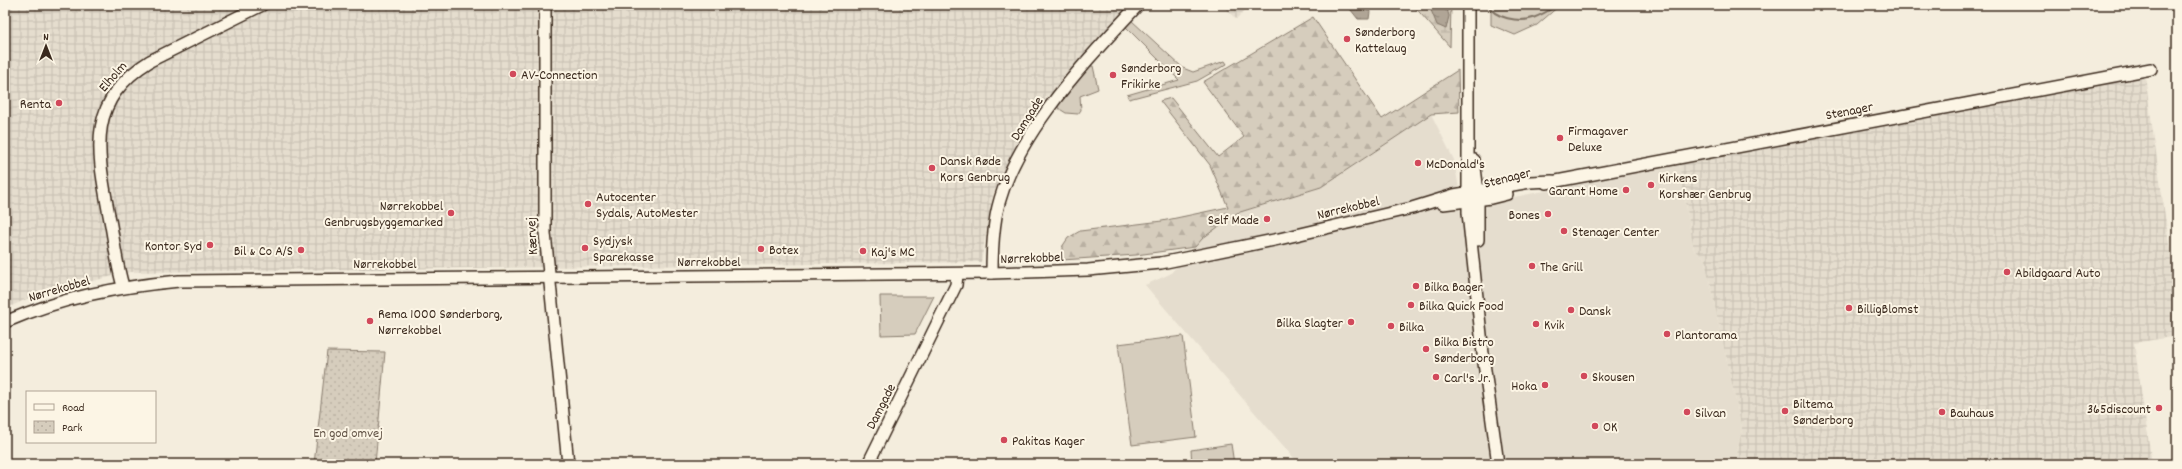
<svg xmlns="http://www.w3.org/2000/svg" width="2182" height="469" font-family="Dekko,sans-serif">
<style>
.built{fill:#e5ddce}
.industrial{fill:url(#industrial-grid)}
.grass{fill:#d6cdbd;stroke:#887c6e}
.forest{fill:url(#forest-firs);stroke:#887c6e}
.wetland{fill:url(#wetland-marsh);stroke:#887c6e}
.park{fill:url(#park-dots);stroke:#887c6e}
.water{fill:url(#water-ripples);stroke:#817466}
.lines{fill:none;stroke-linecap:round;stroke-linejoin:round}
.stream{stroke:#817466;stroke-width:2}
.secondary-casing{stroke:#3b2a1e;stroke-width:14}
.secondary{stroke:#fcf5e5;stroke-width:11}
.poi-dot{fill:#d1495b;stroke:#fcf5e5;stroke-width:1.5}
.labels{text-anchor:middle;stroke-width:4;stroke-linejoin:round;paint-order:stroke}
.poi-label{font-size:14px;fill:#3b2a1e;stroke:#fcf5e5;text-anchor:start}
.street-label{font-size:14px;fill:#3b2a1e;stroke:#fcf5e5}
.park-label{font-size:14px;fill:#625346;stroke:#fcf5e5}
</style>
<defs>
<pattern id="industrial-grid" width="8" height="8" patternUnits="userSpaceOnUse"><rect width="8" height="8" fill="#e5ddce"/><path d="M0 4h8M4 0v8" fill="none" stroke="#c5beb0"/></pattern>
<pattern id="forest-firs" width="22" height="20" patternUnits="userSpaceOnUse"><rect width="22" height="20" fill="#d6cdbd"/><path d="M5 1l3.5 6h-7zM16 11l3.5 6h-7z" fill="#b9b0a2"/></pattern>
<pattern id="wetland-marsh" width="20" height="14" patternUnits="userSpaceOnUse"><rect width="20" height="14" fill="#d6cdbd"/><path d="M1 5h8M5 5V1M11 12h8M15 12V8" fill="none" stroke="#b9b0a2"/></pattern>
<pattern id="park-dots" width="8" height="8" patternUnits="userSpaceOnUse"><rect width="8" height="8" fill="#d6cdbd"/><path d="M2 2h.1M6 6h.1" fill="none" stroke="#b9b0a2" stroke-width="1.8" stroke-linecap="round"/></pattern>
<pattern id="water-ripples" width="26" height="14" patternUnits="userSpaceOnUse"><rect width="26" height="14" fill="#b0a596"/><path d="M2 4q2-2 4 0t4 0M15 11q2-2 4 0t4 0" fill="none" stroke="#90877a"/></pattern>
</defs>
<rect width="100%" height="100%" fill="#f4eddd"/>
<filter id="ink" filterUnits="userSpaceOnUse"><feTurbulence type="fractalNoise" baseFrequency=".025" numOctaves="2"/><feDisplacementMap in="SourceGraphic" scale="8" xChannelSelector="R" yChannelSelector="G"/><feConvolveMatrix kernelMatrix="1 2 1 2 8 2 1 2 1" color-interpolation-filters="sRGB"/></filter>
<g filter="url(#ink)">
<polygon class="built" points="1431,114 1454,160 1462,207 1679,165 1694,250 1704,257 1742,429 1735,464 1299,464 1145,285 1170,274 1203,238 1237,213 1321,187"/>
<g class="industrial">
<polygon points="5,5 1147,5 1066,93 1048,95 1017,143 993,194 981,262 130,272 38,294 5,309"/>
<polygon points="1221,5 1250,5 1236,19"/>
<polygon points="2145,76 2177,300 2177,336 2134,343 2152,464 1735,464 1742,429 1704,257 1694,250 1679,165"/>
</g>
<g class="grass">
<polygon points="1491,5 1560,5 1537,25 1515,35 1491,25"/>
<polygon points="1131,20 1183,68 1193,72 1225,61 1227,64 1197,81 1129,99 1127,95 1179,80 1126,27"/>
<polygon points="1087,66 1093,66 1098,89 1080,96 1081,110 1078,114 1066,113 1058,108 1058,105"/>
<polygon points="880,296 934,296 915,334 881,335"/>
<polygon points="1183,336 1196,437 1132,445 1118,344"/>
<polygon points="1231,444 1234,464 1192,464 1191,450"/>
</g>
<polygon class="forest" points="1313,17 1382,119 1458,70 1459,112 1431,114 1321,187 1237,213 1203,238 1195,247 1136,255 1062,260 1062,247 1068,238 1080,231 1162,221 1228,207 1210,165 1160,101 1171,98 1218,157 1244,137 1203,82"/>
<polygon class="wetland" points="1413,5 1451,5 1450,47"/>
<polygon class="park" points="327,351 385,352 375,464 314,464"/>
<g class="water">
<polygon points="1347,5 1367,5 1370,12 1369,19 1358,19"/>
<polygon points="1429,5 1446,5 1449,16 1446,29 1437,25"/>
</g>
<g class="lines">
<path class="stream" d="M1488,5C1494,18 1519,23 1533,18C1541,15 1550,10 1558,5"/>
<g class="secondary-casing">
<g id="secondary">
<polyline points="545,5 545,233 568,464"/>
<polyline points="1468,5 1468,213 1484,363 1498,464"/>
<polyline points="1474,160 1478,192 1478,240"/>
<polyline points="1546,183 2151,69"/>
<polyline points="1443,204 1491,198 1507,194"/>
<path d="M992,273C992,254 993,234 996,216C1010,139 1087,60 1138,5"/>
<path d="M123,286C116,263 114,239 109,215C97,150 86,101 150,61L262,5"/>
<path d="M5,322C63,297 117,287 179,281L992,273L1088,270L1161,263L1279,239L1412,208L1454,195L1530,182L1552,181"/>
<polyline points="868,464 956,285 957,274"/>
</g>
</g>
<use href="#secondary" class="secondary"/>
</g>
</g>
<g class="poi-dot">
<circle cx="1347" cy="39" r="4"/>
<circle cx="513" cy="74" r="4"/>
<circle cx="1113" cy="75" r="4"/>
<circle cx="59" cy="103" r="4"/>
<circle cx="1560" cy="138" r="4"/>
<circle cx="1418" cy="163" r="4"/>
<circle cx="932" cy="168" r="4"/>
<circle cx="1651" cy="185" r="4"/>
<circle cx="1626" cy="190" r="4"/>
<circle cx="588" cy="204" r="4"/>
<circle cx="451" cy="213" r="4"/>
<circle cx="1548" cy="214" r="4"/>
<circle cx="1267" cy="219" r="4"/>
<circle cx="1564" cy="231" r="4"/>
<circle cx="210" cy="245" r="4"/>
<circle cx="585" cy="248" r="4"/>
<circle cx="761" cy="249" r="4"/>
<circle cx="301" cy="250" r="4"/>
<circle cx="863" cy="251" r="4"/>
<circle cx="1532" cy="266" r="4"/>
<circle cx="2007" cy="272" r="4"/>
<circle cx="1416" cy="286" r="4"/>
<circle cx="1411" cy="305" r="4"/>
<circle cx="1849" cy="308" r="4"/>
<circle cx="1571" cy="310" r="4"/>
<circle cx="370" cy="321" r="4"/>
<circle cx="1351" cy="322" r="4"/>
<circle cx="1536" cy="324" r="4"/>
<circle cx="1391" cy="326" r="4"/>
<circle cx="1667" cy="334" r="4"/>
<circle cx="1426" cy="349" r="4"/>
<circle cx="1584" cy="376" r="4"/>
<circle cx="1436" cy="377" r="4"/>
<circle cx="1545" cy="385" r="4"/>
<circle cx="2159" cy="408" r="4"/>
<circle cx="1785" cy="411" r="4"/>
<circle cx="1687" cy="412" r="4"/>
<circle cx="1942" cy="412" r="4"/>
<circle cx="1595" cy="426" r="4"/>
<circle cx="1004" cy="440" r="4"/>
</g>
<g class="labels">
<g class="poi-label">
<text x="1355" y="36">Sønderborg<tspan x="1355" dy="16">Kattelaug</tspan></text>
<text x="1121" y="72">Sønderborg<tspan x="1121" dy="16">Frikirke</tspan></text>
<text x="521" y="79">AV-Connection</text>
<text x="51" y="108" text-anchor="end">Renta</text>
<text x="1568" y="135">Firmagaver<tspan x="1568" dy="16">Deluxe</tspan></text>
<text x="940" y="165">Dansk Røde<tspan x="940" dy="16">Kors Genbrug</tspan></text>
<text x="1426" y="168">McDonald's</text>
<text x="1659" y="182">Kirkens<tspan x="1659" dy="16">Korshær Genbrug</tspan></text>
<text x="1618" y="195" text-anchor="end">Garant Home</text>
<text x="596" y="201">Autocenter<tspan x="596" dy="16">Sydals, AutoMester</tspan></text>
<text x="443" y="210" text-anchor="end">Nørrekobbel<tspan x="443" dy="16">Genbrugsbyggemarked</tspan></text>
<text x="1540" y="219" text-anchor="end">Bones</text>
<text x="1259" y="224" text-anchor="end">Self Made</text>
<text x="1572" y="236">Stenager Center</text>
<text x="593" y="245">Sydjysk<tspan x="593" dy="16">Sparekasse</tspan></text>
<text x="202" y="250" text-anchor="end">Kontor Syd</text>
<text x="769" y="254">Botex</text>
<text x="293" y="255" text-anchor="end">Bil &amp; Co A/S</text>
<text x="871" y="256">Kaj's MC</text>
<text x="1540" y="271">The Grill</text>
<text x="2015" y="277">Abildgaard Auto</text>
<text x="1424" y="291">Bilka Bager</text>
<text x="1419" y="310">Bilka Quick Food</text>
<text x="1857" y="313">BilligBlomst</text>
<text x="1579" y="315">Dansk</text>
<text x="378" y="318">Rema 1000 Sønderborg,<tspan x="378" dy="16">Nørrekobbel</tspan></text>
<text x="1343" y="327" text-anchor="end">Bilka Slagter</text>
<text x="1544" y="329">Kvik</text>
<text x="1399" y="331">Bilka</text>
<text x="1675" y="339">Plantorama</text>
<text x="1434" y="346">Bilka Bistro<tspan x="1434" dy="16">Sønderborg</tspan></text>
<text x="1592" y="381">Skousen</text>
<text x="1444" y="382">Carl's Jr.</text>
<text x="1537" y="390" text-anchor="end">Hoka</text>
<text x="1793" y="408">Biltema<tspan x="1793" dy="16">Sønderborg</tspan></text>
<text x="2151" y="413" text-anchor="end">365discount</text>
<text x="1695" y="417">Silvan</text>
<text x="1950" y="417">Bauhaus</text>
<text x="1603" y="431">OK</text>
<text x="1012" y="445">Pakitas Kager</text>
</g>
<g class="street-label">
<text transform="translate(112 76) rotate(-49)" y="5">Elholm</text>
<text transform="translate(1849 110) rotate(-11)" y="5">Stenager</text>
<text transform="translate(1026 118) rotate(-58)" y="5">Damgade</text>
<text transform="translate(1507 177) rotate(-14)" y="5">Stenager</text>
<text transform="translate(1348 207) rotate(-13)" y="5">Nørrekobbel</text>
<text transform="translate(531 236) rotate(-93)" y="5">Kærvej</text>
<text transform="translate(1032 257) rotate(-2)" y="5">Nørrekobbel</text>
<text x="709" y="266">Nørrekobbel</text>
<text x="385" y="268">Nørrekobbel</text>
<text transform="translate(59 288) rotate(-16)" y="5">Nørrekobbel</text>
<text transform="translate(880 406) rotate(-63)" y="5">Damgade</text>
</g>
<g class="park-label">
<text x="348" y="437">En god omvej</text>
</g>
</g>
<rect width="2182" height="469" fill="none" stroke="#fcf5e5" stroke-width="20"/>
<rect x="10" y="10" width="2162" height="449" fill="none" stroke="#3b2a1e" stroke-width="1.5" filter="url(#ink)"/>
<rect x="26" y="391" width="130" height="52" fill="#fcf5e5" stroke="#afa495"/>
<rect x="34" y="404" width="20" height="6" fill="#fcf5e5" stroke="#afa495"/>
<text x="62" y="411" font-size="12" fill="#3b2a1e">Road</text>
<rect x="34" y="421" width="20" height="12" fill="url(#park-dots)" stroke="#afa495"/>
<text x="62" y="431" font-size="12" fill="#3b2a1e">Park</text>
<g transform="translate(46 46)" stroke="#fcf5e5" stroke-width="3" paint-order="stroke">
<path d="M0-3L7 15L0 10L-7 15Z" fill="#3b2a1e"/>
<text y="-6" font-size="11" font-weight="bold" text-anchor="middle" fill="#3b2a1e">N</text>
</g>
</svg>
